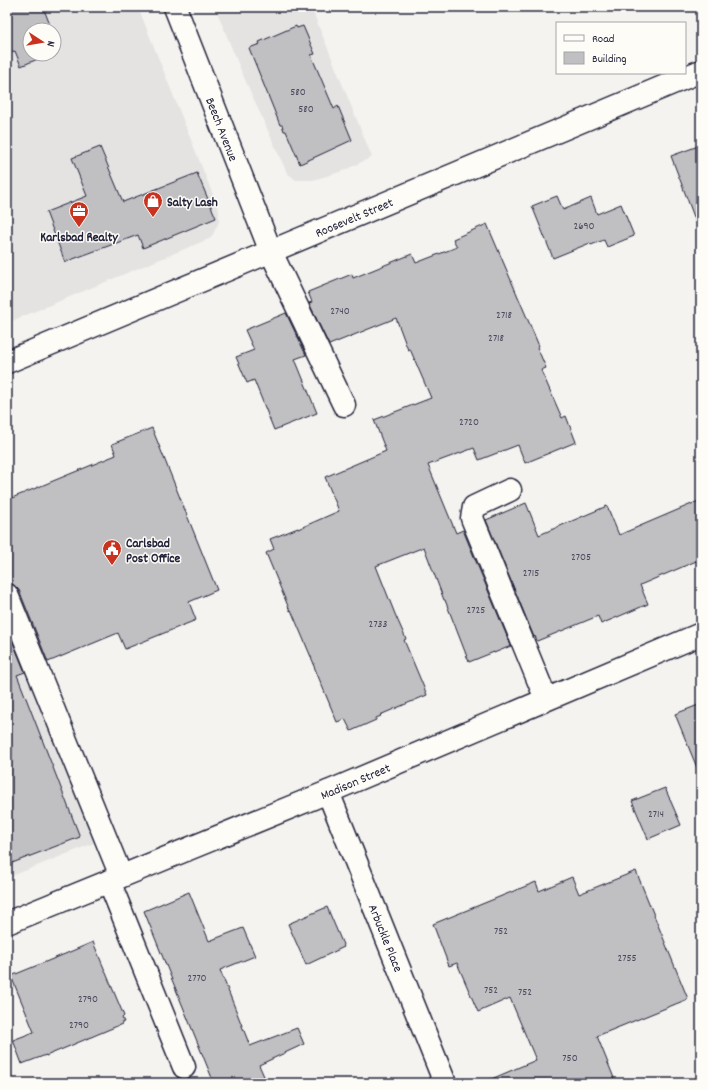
<svg xmlns="http://www.w3.org/2000/svg" width="708" height="1090" font-family="Dekko,sans-serif">
<style>
.built{fill:#e4e3e2;fill-rule:evenodd}
.building{fill:#c0bfc2;stroke:#22223b}
.lines{fill:none;stroke-linecap:round;stroke-linejoin:round}
.minor-casing{stroke:#22223b;stroke-width:25}
.minor{stroke:#fdfcf7;stroke-width:22}
.labels{text-anchor:middle;stroke-width:3;stroke-linejoin:round;paint-order:stroke}
.number-label{font-size:11px;fill:#4a495d}
.street-label{font-size:13px;fill:#22223b;stroke:#fdfcf7}
.poi-label{font-size:13px;font-weight:bold;fill:#22223b;stroke:#fdfcf7;text-anchor:start}
</style>
<rect width="100%" height="100%" fill="#f4f3ef"/>
<filter id="ink" filterUnits="userSpaceOnUse"><feTurbulence type="fractalNoise" baseFrequency=".025" numOctaves="2"/><feDisplacementMap in="SourceGraphic" scale="8" xChannelSelector="R" yChannelSelector="G"/><feConvolveMatrix kernelMatrix="1 2 1 2 8 2 1 2 1" color-interpolation-filters="sRGB"/></filter>
<g filter="url(#ink)">
<g class="built">
<path d="M7,7H138L219,210V222L211,238L7,323ZM30,30H54V54H30Z"/>
<polygon points="215,7 311,7 372,157 343,171 313,180 296,180 287,173 242,73"/>
<polygon points="7,622 89,822 94,843 7,878"/>
</g>
<g class="building">
<polygon points="7,7 43,7 52,30 30,30 30,54 50,54 21,66 15,51 7,54"/>
<polygon points="296,26 297,28 303,26 315,54 311,55 334,109 338,106 352,140 300,164 286,131 284,131 282,125 280,125 249,48 260,44 259,42"/>
<polygon points="701,145 701,229 699,230 671,156"/>
<polygon points="100,147 123,202 197,173 216,218 143,248 138,235 65,262 46,212 87,196 72,158"/>
<polygon points="557,196 563,210 591,198 597,214 621,204 634,236 607,247 604,240 591,245 590,243 553,258 532,206"/>
<polygon points="487,224 539,346 537,347 546,368 541,370 562,418 566,416 576,442 525,463 518,445 479,460 474,448 428,465 456,533 463,530 511,646 494,653 494,652 469,662 445,600 444,600 424,547 376,566 395,614 406,639 404,640 427,695 380,715 381,716 376,718 376,720 351,731 345,719 337,722 313,664 314,664 291,610 290,611 266,553 274,549 270,539 298,528 298,529 339,511 325,477 386,451 374,420 431,398 410,349 408,350 396,318 329,345 309,303 312,302 308,292 352,274 353,278 412,254 416,263 457,247 453,239"/>
<polygon points="286,313 306,355 295,359 317,413 274,430 254,380 247,383 236,357 254,350 245,330"/>
<polygon points="152,428 217,590 189,602 196,620 125,649 118,633 48,662 19,590 14,585 7,583 7,500 116,455 112,444"/>
<polygon points="701,500 701,559 640,585 648,604 601,624 598,616 537,641 535,636 534,637 486,520 526,503 539,535 607,506 619,535"/>
<polygon points="7,628 25,672 17,675 80,837 7,865"/>
<polygon points="701,704 701,775 700,775 675,714"/>
<polygon points="665,788 681,825 648,839 632,801"/>
<polygon points="636,871 688,999 597,1036 616,1083 482,1083 536,1060 510,998 478,1012 457,963 449,966 433,924 536,882 539,891 572,877 579,894"/>
<polygon points="189,892 209,941 243,928 255,956 220,970 250,1046 297,1028 304,1044 259,1065 267,1083 214,1083 144,911"/>
<polygon points="327,907 344,947 306,965 288,924"/>
<polygon points="93,942 124,1016 122,1018 124,1022 122,1022 122,1024 46,1056 46,1055 22,1064 13,1040 34,1032 11,976 65,954"/>
</g>
<g class="lines">
<g class="minor-casing">
<g id="minor">
<path id="s1" d="M175,7L271,252L344,405"/>
<path id="s2" d="M7,362L701,71"/>
<polyline points="510,490 474,507 472,518 546,699"/>
<polyline points="7,595 121,876"/>
<path id="s3" d="M328,792L445,1083"/>
<polyline points="109,881 184,1067"/>
<path id="s4" d="M7,923L328,792L701,634"/>
</g>
</g>
<use href="#minor" class="minor"/>
</g>
</g>
<defs>
<g id="shop-pin" transform="scale(1)"><path d="M0 17L-7.5 6A9.5 9.5 0 1 1 7.5 6Z" fill="#c8321e" stroke="#fdfcf7"/><path d="M-5-2.5h2.3a2.7 3.5 0 0 1 5.4 0H5L5.5 6h-11ZM-1.5-2.5h3a1.5 2.3 0 0 0-3 0Z" fill="#fff"/></g>
<g id="office-pin" transform="scale(1)"><path d="M0 17L-7.5 6A9.5 9.5 0 1 1 7.5 6Z" fill="#c8321e" stroke="#fdfcf7"/><path d="M-6-3h4V-5.5h4V-3h4V5H-6ZM-1-4.5V-3h2v-1.5ZM-6 0V1H6V0Z" fill="#fff"/></g>
<g id="civic-pin" transform="scale(1)"><path d="M0 17L-7.5 6A9.5 9.5 0 1 1 7.5 6Z" fill="#c8321e" stroke="#fdfcf7"/><path d="M-.6-6.5H3V-4.5H.6V-3L4-1V1h2V6H-6V1h2V-1L-.6-3ZM-1.2 2.5V6h2.4V2.5Z" fill="#fff"/></g>
</defs>
<g fill-rule="evenodd">
<use href="#shop-pin" x="153" y="201"/>
<use href="#office-pin" x="79" y="211"/>
<use href="#civic-pin" x="112" y="549"/>
</g>
<g class="labels">
<g class="number-label">
<text x="298" y="95">580</text>
<text x="306" y="112">580</text>
<text x="584" y="229">2690</text>
<text x="340" y="314">2740</text>
<text x="504" y="318">2718</text>
<text x="496" y="341">2718</text>
<text x="469" y="425">2720</text>
<text x="581" y="560">2705</text>
<text x="531" y="576">2715</text>
<text x="476" y="613">2725</text>
<text x="378" y="627">2733</text>
<text x="656" y="817">2714</text>
<text x="501" y="934">752</text>
<text x="627" y="961">2755</text>
<text x="197" y="981">2770</text>
<text x="491" y="993">752</text>
<text x="525" y="995">752</text>
<text x="88" y="1002">2790</text>
<text x="79" y="1028">2790</text>
<text x="570" y="1061">750</text>
</g>
<g class="street-label">
<text dy="5" stroke="none"><textPath href="#s1" startOffset="131">Beech Avenue</textPath></text>
<text dy="5" stroke="none"><textPath href="#s2" startOffset="376">Roosevelt Street</textPath></text>
<text dy="5" stroke="none"><textPath href="#s4" startOffset="376">Madison Street</textPath></text>
<text dy="5" stroke="none"><textPath href="#s3" startOffset="157">Arbuckle Place</textPath></text>
</g>
<g class="poi-label">
<text x="167" y="206">Salty Lash</text>
<text x="79" y="241" text-anchor="middle">Karlsbad Realty</text>
<text x="126" y="547">Carlsbad<tspan x="126" dy="15">Post Office</tspan></text>
</g>
</g>
<rect width="708" height="1090" fill="none" stroke="#fdfcf7" stroke-width="24"/>
<rect x="12" y="12" width="684" height="1066" fill="none" stroke="#22223b" stroke-width="1.5" filter="url(#ink)"/>
<rect x="556" y="22" width="130" height="52" fill="#fdfcf7" stroke="#a5a5ac"/>
<rect x="564" y="35" width="20" height="6" fill="#fdfcf7" stroke="#a5a5ac"/>
<text x="592" y="42" font-size="12" fill="#22223b">Road</text>
<rect x="564" y="52" width="20" height="12" fill="#c0bfc2" stroke="#a5a5ac"/>
<text x="592" y="62" font-size="12" fill="#22223b">Building</text>
<g transform="translate(42 42) rotate(102)"><circle r="19" fill="#fdfcf7" stroke="#a5a5ac"/>
<path d="M0-3L7 15L0 10L-7 15Z" fill="#c8321e"/>
<text y="-6" font-size="11" font-weight="bold" text-anchor="middle" fill="#22223b">N</text>
</g>
</svg>
